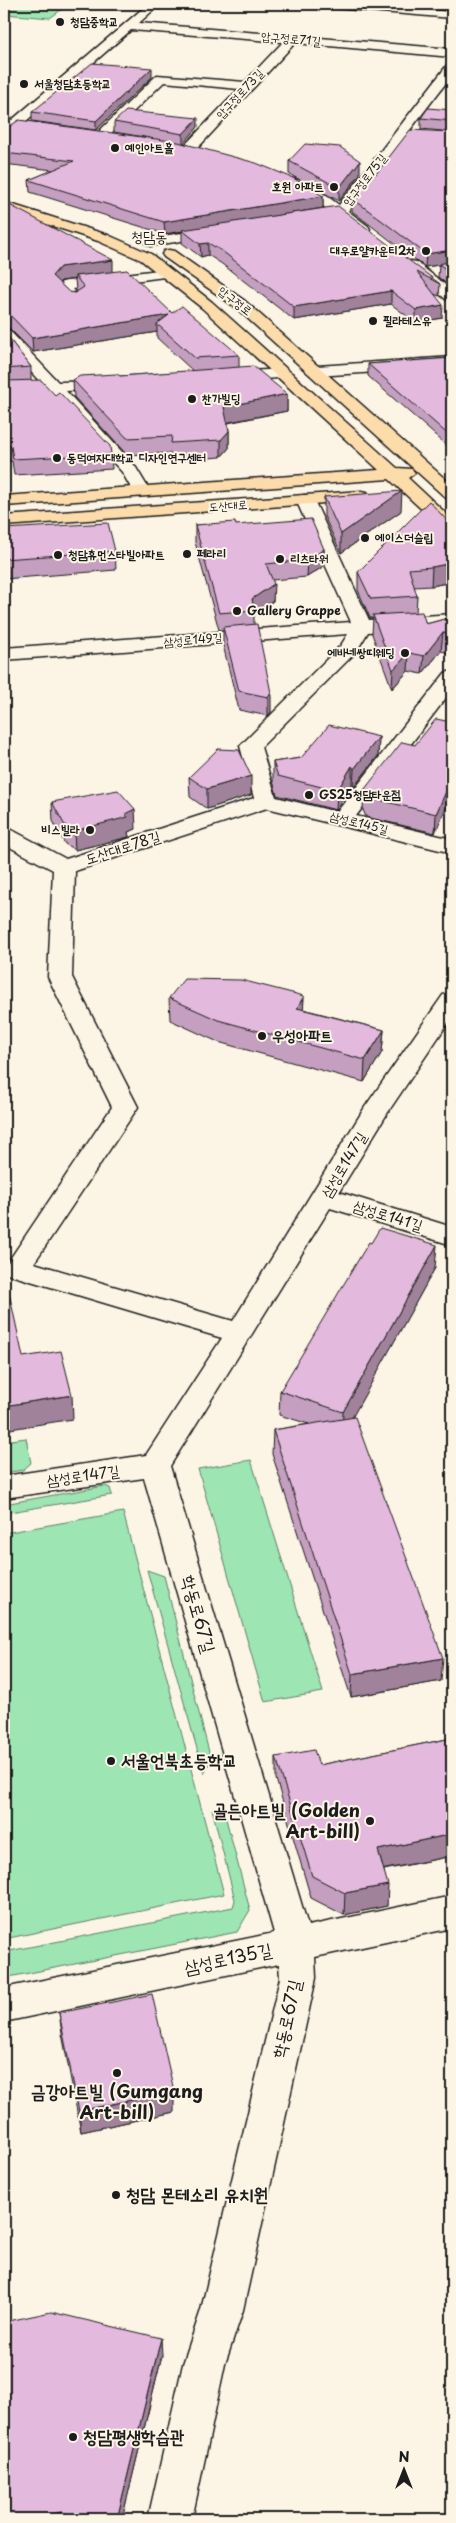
<svg xmlns="http://www.w3.org/2000/svg" width="456" height="2523" font-family="'Playpen Sans','Poor Story',sans-serif">
<style>
.green{fill:#9de5b3;stroke:#5c8068}
.lines{fill:none;stroke-linecap:round;stroke-linejoin:round}
.minor-casing{stroke:#1c1c1c;stroke-width:3}
.major-casing{stroke:#1c1c1c;stroke-width:3}
.minor{fill:#fcf5e5;fill-rule:evenodd}
.major{fill:#fddcac;fill-rule:evenodd}
.wall{fill:#c49fbf;stroke:#1c1c1c;fill-rule:evenodd}
.shaded-wall{fill:#a0829b;stroke:#1c1c1c}
.building{fill:#e4b9de;stroke:#1c1c1c}
.poi-dot{fill:#1c1c1c;stroke:#fcf5e5;stroke-width:2}
.labels{text-anchor:middle;stroke-width:4;stroke-linejoin:round;paint-order:stroke}
.far-poi-label{font-size:12px;font-weight:bold;fill:#1c1c1c;stroke:#fcf5e5;text-anchor:start}
.far-street-label{font-size:12px;fill:#1c1c1c;stroke:#fcf5e5}
.far-quarter-label{font-size:15px;fill:#1c1c1c;stroke:#fcf5e5}
.street-label{font-size:15px;fill:#1c1c1c;stroke:#fcf5e5}
.poi-label{font-size:15px;font-weight:bold;fill:#1c1c1c;stroke:#fcf5e5;text-anchor:start}
.near-street-label{font-size:18px;fill:#1c1c1c;stroke:#fcf5e5}
.near-poi-label{font-size:18px;font-weight:bold;fill:#1c1c1c;stroke:#fcf5e5;text-anchor:start}
</style>
<rect width="100%" height="100%" fill="#fcf5e5"/>
<filter id="ink" filterUnits="userSpaceOnUse"><feTurbulence type="fractalNoise" baseFrequency=".02" numOctaves="2"/><feDisplacementMap in="SourceGraphic" scale="10" xChannelSelector="R" yChannelSelector="G"/><feConvolveMatrix kernelMatrix="1 2 1 2 8 2 1 2 1" color-interpolation-filters="sRGB"/></filter>
<g filter="url(#ink)">
<g class="green">
<polygon points="4,4 69,4 50,18 4,14"/>
<polygon points="26,1438 31,1463 23,1470 4,1473 4,1441"/>
<polygon points="251,1460 323,1692 265,1702 198,1469"/>
<polygon points="105,1486 110,1488 112,1495 4,1513 4,1504"/>
<polygon points="123,1512 224,1894 4,1939 4,1533"/>
<polygon points="147,1570 164,1576 211,1760 204,1774"/>
<polygon points="212,1809 225,1815 250,1910 237,1932 4,1978 4,1952 233,1907 235,1900"/>
</g>
<g class="lines">
<g class="minor-casing">
<g id="minor">
<polygon points="148,4 160,4 139,23 452,49 452,57 295,43 194,152 189,153 182,149 184,146 239,89 164,82 106,138 101,139 95,135 157,75 245,82 283,42 131,30 25,122 54,126 55,129 54,132 18,129 11,135 4,135 4,119 12,120"/>
<polygon points="316,4 359,4 452,12 452,18 322,7"/>
<path d="M452,63V75L348,211L368,226L370,229L368,232H358L336,216L319,217L317,214L319,211L327,209L309,196L285,185L283,182L285,179C301,175 327,196 339,205L448,64Z"/>
<polygon points="220,227 227,231 225,234 150,246 143,242 150,238"/>
<polygon points="411,261 416,262 452,290 452,301 447,300 406,268 404,265 406,262"/>
<polygon points="167,269 174,273 172,276 72,289 83,301 75,306 70,304 55,290 62,282 67,281"/>
<polygon points="4,328 9,330 58,382 117,381 119,384 111,389 66,391 135,466 150,491 147,495 135,495 122,472 49,392 4,395 4,385 41,383 4,342"/>
<polygon points="452,357 452,367 317,376 309,371 317,366"/>
<polygon points="285,369 293,374 291,377 226,382 218,377 226,372"/>
<polygon points="305,495 311,496 314,500 369,620 452,614 452,626 368,632 356,652 261,747 276,797 337,812 445,673 452,671 452,690 356,816 452,839 452,853 267,808 75,871 72,977 138,1107 34,1263 233,1321 365,1107 443,995 452,993 452,1017 390,1109 339,1192 452,1227 452,1245 330,1208 170,1466 308,1926 452,1896 452,1928 315,1957 316,1978 243,2310 225,2364 192,2519 148,2519 183,2364 201,2310 280,1978 279,1964 4,2022 4,1988 274,1933 144,1478 4,1498 4,1476 146,1455 222,1338 7,1274 4,1268 112,1107 48,977 53,870 4,844 4,828 12,830 66,859 254,798 240,746 341,645 348,634 4,660 4,648 351,622 296,500 299,496"/>
</g>
</g>
<g class="major-casing">
<g id="major">
<polygon points="4,202 108,235 151,254 212,302 397,468 412,469 415,473 408,478 452,519 452,533 446,532 389,479 4,506 4,496 379,470 202,308 141,260 98,241 4,210"/>
<polygon points="169,250 174,251 245,301 452,485 452,499 446,498 235,307 164,257 162,254 164,251"/>
<polygon points="361,491 367,492 370,496 367,500 4,526 4,516"/>
</g>
</g>
<use href="#minor" class="minor"/>
<use href="#major" class="major"/>
</g>
<g class="wall">
<polygon points="152,77 96,130 32,121 32,112"/>
<polygon points="452,110 452,288 438,277 439,265 425,267 352,211 352,198 376,174 442,131 421,129 421,118"/>
<polygon points="114,122 198,127 183,143 323,196 323,208 440,284 439,296 434,294 442,318 416,323 391,304 294,320 222,264 208,255 201,257 182,243 182,231 165,234 30,192 29,180 53,170 4,164 4,126 150,138 114,132"/>
<polygon points="289,161 360,174 339,201 289,174"/>
<path d="M4,202L113,271L172,313L239,355V367L287,394V411L228,423L229,431V448L221,457L171,461V453L127,455L74,397L73,380L120,376L193,371L157,338V332L33,352L10,329L4,327ZM75,279L76,290L77,292L75,293L69,292L59,283L61,281Z"/>
<polygon points="4,332 31,367 31,380 55,395 111,454 112,469 14,475 12,461 5,462 4,454"/>
<polygon points="452,358 452,450 368,376 368,364"/>
<polygon points="324,497 401,511 341,553 324,516"/>
<polygon points="195,525 236,525 324,549 324,566 307,577 272,580 273,601 254,615 254,625 271,712 268,716 239,710 223,645 223,630 219,630 195,542"/>
<polygon points="452,526 452,582 431,586 414,587 417,596 416,612 426,624 452,617 452,654 441,651 422,674 408,671 392,689 372,634 373,618 370,618 358,590 358,572"/>
<polygon points="4,529 115,551 116,570 4,579"/>
<polygon points="446,721 435,833 366,817 363,810 364,790 415,745"/>
<polygon points="379,737 378,756 353,788 352,785 336,810 277,795 273,781 273,762 301,758"/>
<polygon points="189,777 251,795 207,809 190,797"/>
<polygon points="52,802 136,829 128,832 129,837 75,850 65,844 53,821"/>
<polygon points="304,996 303,1009 384,1030 382,1052 364,1082 218,1042 170,1020 169,998"/>
<polygon points="435,1268 352,1417 441,1681 351,1697 272,1454 273,1430 309,1424 279,1415 280,1391"/>
<polygon points="452,1738 452,1856 384,1870 387,1906 344,1915 311,1898 276,1779 276,1757 319,1765"/>
<polygon points="59,2013 174,2112 81,2132 62,2034"/>
<polygon points="162,2355 122,2519 4,2519"/>
</g>
<g class="shaded-wall">
<polygon points="152,68 152,77 96,130 96,121"/>
<polygon points="198,118 198,127 183,144 183,134"/>
<polygon points="360,161 360,174 339,201 339,188"/>
<polygon points="323,196 323,208 165,234 164,222"/>
<polygon points="208,243 208,255 201,257 200,244"/>
<polygon points="452,250 452,263 425,267 426,254"/>
<polygon points="113,260 113,274 75,276 75,279 61,281 53,290 52,276 60,267"/>
<polygon points="391,291 391,304 294,320 294,307"/>
<polygon points="443,305 442,318 416,323 416,310"/>
<polygon points="169,315 157,324 157,332 33,352 32,338"/>
<polygon points="287,394 287,411 224,423 224,407"/>
<polygon points="229,431 229,448 221,457 221,440"/>
<polygon points="402,491 401,511 341,553 341,534"/>
<polygon points="324,549 324,566 307,577 308,560"/>
<polygon points="452,563 452,582 431,586 432,567"/>
<polygon points="274,584 273,601 254,615 254,610 252,599"/>
<polygon points="443,632 441,651 422,674 424,656"/>
<polygon points="409,653 408,671 392,689 393,670"/>
<polygon points="271,693 271,712 268,716 268,697"/>
<polygon points="379,737 378,756 353,788 354,769"/>
<polygon points="352,766 352,785 336,810 337,791"/>
<polygon points="251,776 251,795 207,809 207,789"/>
<polygon points="452,778 452,794 435,833 436,814"/>
<polygon points="135,809 136,829 128,832 129,837 75,850 74,831 125,814"/>
<polygon points="304,996 303,1018 297,1008"/>
<polygon points="384,1030 382,1052 364,1082 365,1060"/>
<polygon points="437,1245 435,1268 342,1436 343,1412"/>
<polygon points="72,1395 73,1419 4,1430 4,1406"/>
<polygon points="443,1658 441,1681 351,1697 352,1674"/>
<polygon points="452,1834 452,1856 376,1871 378,1850"/>
<polygon points="388,1885 387,1906 344,1915 345,1893"/>
<polygon points="174,2091 174,2112 81,2132 79,2111"/>
<polygon points="161,2338 162,2355 122,2519 117,2519"/>
<polygon points="61,2512 62,2519 32,2519"/>
</g>
<g class="building">
<polygon points="92,63 152,68 96,121 32,112"/>
<polygon points="428,108 452,110 452,121 421,118"/>
<polygon points="126,111 198,118 183,134 114,122"/>
<polygon points="19,120 178,142 256,163 293,178 323,196 164,222 29,180 74,161 4,153 4,126 10,126"/>
<polygon points="410,130 452,132 452,250 426,254 352,198 373,172 376,174"/>
<polygon points="305,144 340,147 360,161 339,188 289,161"/>
<polygon points="4,202 113,260 60,267 52,276 69,292 75,293 84,287 75,276 127,270 172,313 182,306 239,355 195,358 157,324 169,315 32,338 9,314 4,313 4,238 5,237 4,237"/>
<polygon points="338,206 440,284 417,272 443,305 416,310 391,291 294,307 222,251 208,243 200,244 182,230"/>
<polygon points="452,261 452,274 439,264"/>
<polygon points="4,332 31,367 4,369"/>
<polygon points="452,358 452,438 368,364"/>
<polygon points="253,366 287,394 224,407 229,431 221,440 171,443 172,436 127,438 73,380 80,376 117,374 120,376"/>
<polygon points="41,380 55,395 59,392 110,446 111,454 13,459 11,446 4,446 4,381"/>
<polygon points="402,491 341,534 324,497"/>
<polygon points="429,501 452,526 452,563 432,567 409,569 417,596 371,599 358,572"/>
<polygon points="311,519 324,549 308,560 266,564 274,584 252,599 254,610 219,613 195,525 235,522 236,525"/>
<polygon points="108,523 115,551 4,559 4,529"/>
<polygon points="422,612 426,624 452,617 452,635 443,632 424,656 409,653 393,670 373,615"/>
<polygon points="257,624 271,693 268,697 239,691 223,627"/>
<polygon points="452,717 452,778 436,814 367,797 364,790 402,742 415,745 436,719 446,721"/>
<polygon points="329,725 379,737 354,769 352,766 337,791 278,776 273,762 301,758"/>
<polygon points="218,749 239,750 251,776 207,789 189,777"/>
<polygon points="118,790 135,809 125,814 128,817 74,831 64,824 52,802"/>
<polygon points="184,979 241,980 304,996 297,1008 384,1030 365,1060 218,1020 169,998"/>
<polygon points="380,1228 437,1245 343,1412 280,1391 369,1242 371,1243"/>
<polygon points="4,1288 8,1288 23,1357 61,1351 72,1395 4,1406"/>
<polygon points="355,1417 443,1658 352,1674 273,1430"/>
<polygon points="452,1738 452,1834 378,1850 388,1885 345,1893 312,1876 276,1757 314,1750 319,1765"/>
<polygon points="152,1994 174,2091 79,2111 59,2013"/>
<polygon points="51,2312 161,2338 117,2519 90,2519 61,2512 32,2519 4,2519 4,2322"/>
</g>
</g>
<g class="poi-dot">
<circle cx="60" cy="22" r="5"/>
<circle cx="24" cy="84" r="5"/>
<circle cx="115" cy="148" r="5"/>
<circle cx="334" cy="187" r="5"/>
<circle cx="426" cy="251" r="5"/>
<circle cx="373" cy="321" r="5"/>
<circle cx="192" cy="399" r="5"/>
<circle cx="57" cy="458" r="5"/>
<circle cx="365" cy="538" r="5"/>
<circle cx="187" cy="554" r="5"/>
<circle cx="58" cy="555" r="5"/>
<circle cx="280" cy="559" r="5"/>
<circle cx="237" cy="611" r="5"/>
<circle cx="405" cy="653" r="5"/>
<circle cx="309" cy="795" r="5"/>
<circle cx="90" cy="830" r="5"/>
<circle cx="262" cy="1036" r="5"/>
<circle cx="111" cy="1761" r="5"/>
<circle cx="370" cy="1821" r="5"/>
<circle cx="117" cy="2073" r="5"/>
<circle cx="116" cy="2195" r="5"/>
<circle cx="73" cy="2437" r="5"/>
</g>
<g class="labels">
<g class="far-poi-label">
<text x="70" y="26">청담중학교</text>
<text x="34" y="88">서울청담초등학교</text>
<text x="125" y="152">예인아트홀</text>
<text x="324" y="191" text-anchor="end">호원 아파트</text>
<text x="416" y="255" text-anchor="end">대우로얄카운티2차</text>
<text x="383" y="325">필라테스유</text>
<text x="202" y="403">찬가빌딩</text>
<text x="67" y="462">동덕여자대학교 디자인연구센터</text>
<text x="375" y="542">에이스더슬립</text>
<text x="197" y="558">페라리</text>
<text x="68" y="559">청담휴먼스타빌아파트</text>
<text x="290" y="563">리츠타워</text>
<text x="247" y="615">Gallery Grappe</text>
<text x="395" y="657" text-anchor="end">에바네쌍띠웨딩</text>
<text x="319" y="799">GS25청담타운점</text>
<text x="80" y="834" text-anchor="end">비스빌라</text>
</g>
<g class="far-street-label">
<text transform="translate(291 39) rotate(5)" y="4">압구정로71길</text>
<text transform="translate(240 94) rotate(-47)" y="4">압구정로73길</text>
<text transform="translate(365 180) rotate(-52)" y="4">압구정로75길</text>
<text transform="translate(235 301) rotate(38)" y="4">압구정로</text>
<text transform="translate(228 506) rotate(-4)" y="4">도산대로</text>
<text transform="translate(193 640) rotate(-5)" y="4">삼성로149길</text>
<text transform="translate(359 823) rotate(14)" y="4">삼성로145길</text>
</g>
<g class="far-quarter-label">
<text x="149" y="242">청담동</text>
</g>
<g class="street-label">
<text transform="translate(123 848) rotate(-18)" y="5">도산대로78길</text>
<text transform="translate(344 1165) rotate(-59)" y="5">삼성로147길</text>
<text transform="translate(388 1216) rotate(17)" y="5">삼성로141길</text>
<text transform="translate(83 1476) rotate(-8)" y="5">삼성로147길</text>
</g>
<g class="poi-label">
<text x="272" y="1041">우성아파트</text>
</g>
<g class="near-street-label">
<text transform="translate(198 1614) rotate(74)" y="6">학동로67길</text>
<text transform="translate(228 1959) rotate(-12)" y="6">삼성로135길</text>
<text transform="translate(287 2019) rotate(-78)" y="6">학동로67길</text>
</g>
<g class="near-poi-label">
<text x="121" y="1767">서울언북초등학교</text>
<text x="360" y="1817" text-anchor="end">골든아트빌 (Golden<tspan x="360" dy="21">Art-bill)</tspan></text>
<text x="117" y="2098" text-anchor="middle">금강아트빌 (Gumgang<tspan x="117" dy="21">Art-bill)</tspan></text>
<text x="126" y="2201">청담 몬테소리 유치원</text>
<text x="83" y="2443">청담평생학습관</text>
</g>
</g>
<rect width="456" height="2523" fill="none" stroke="#fcf5e5" stroke-width="20"/>
<rect x="10" y="10" width="436" height="2503" fill="none" stroke="#1c1c1c" stroke-width="2" filter="url(#ink)"/>
<g transform="translate(404 2470)" stroke="#fcf5e5" stroke-width="4" paint-order="stroke">
<path d="M0-4L9 19L0 12L-9 19Z" fill="#1c1c1c"/>
<text y="-8" font-size="14" font-weight="bold" text-anchor="middle" fill="#1c1c1c">N</text>
</g>
</svg>
